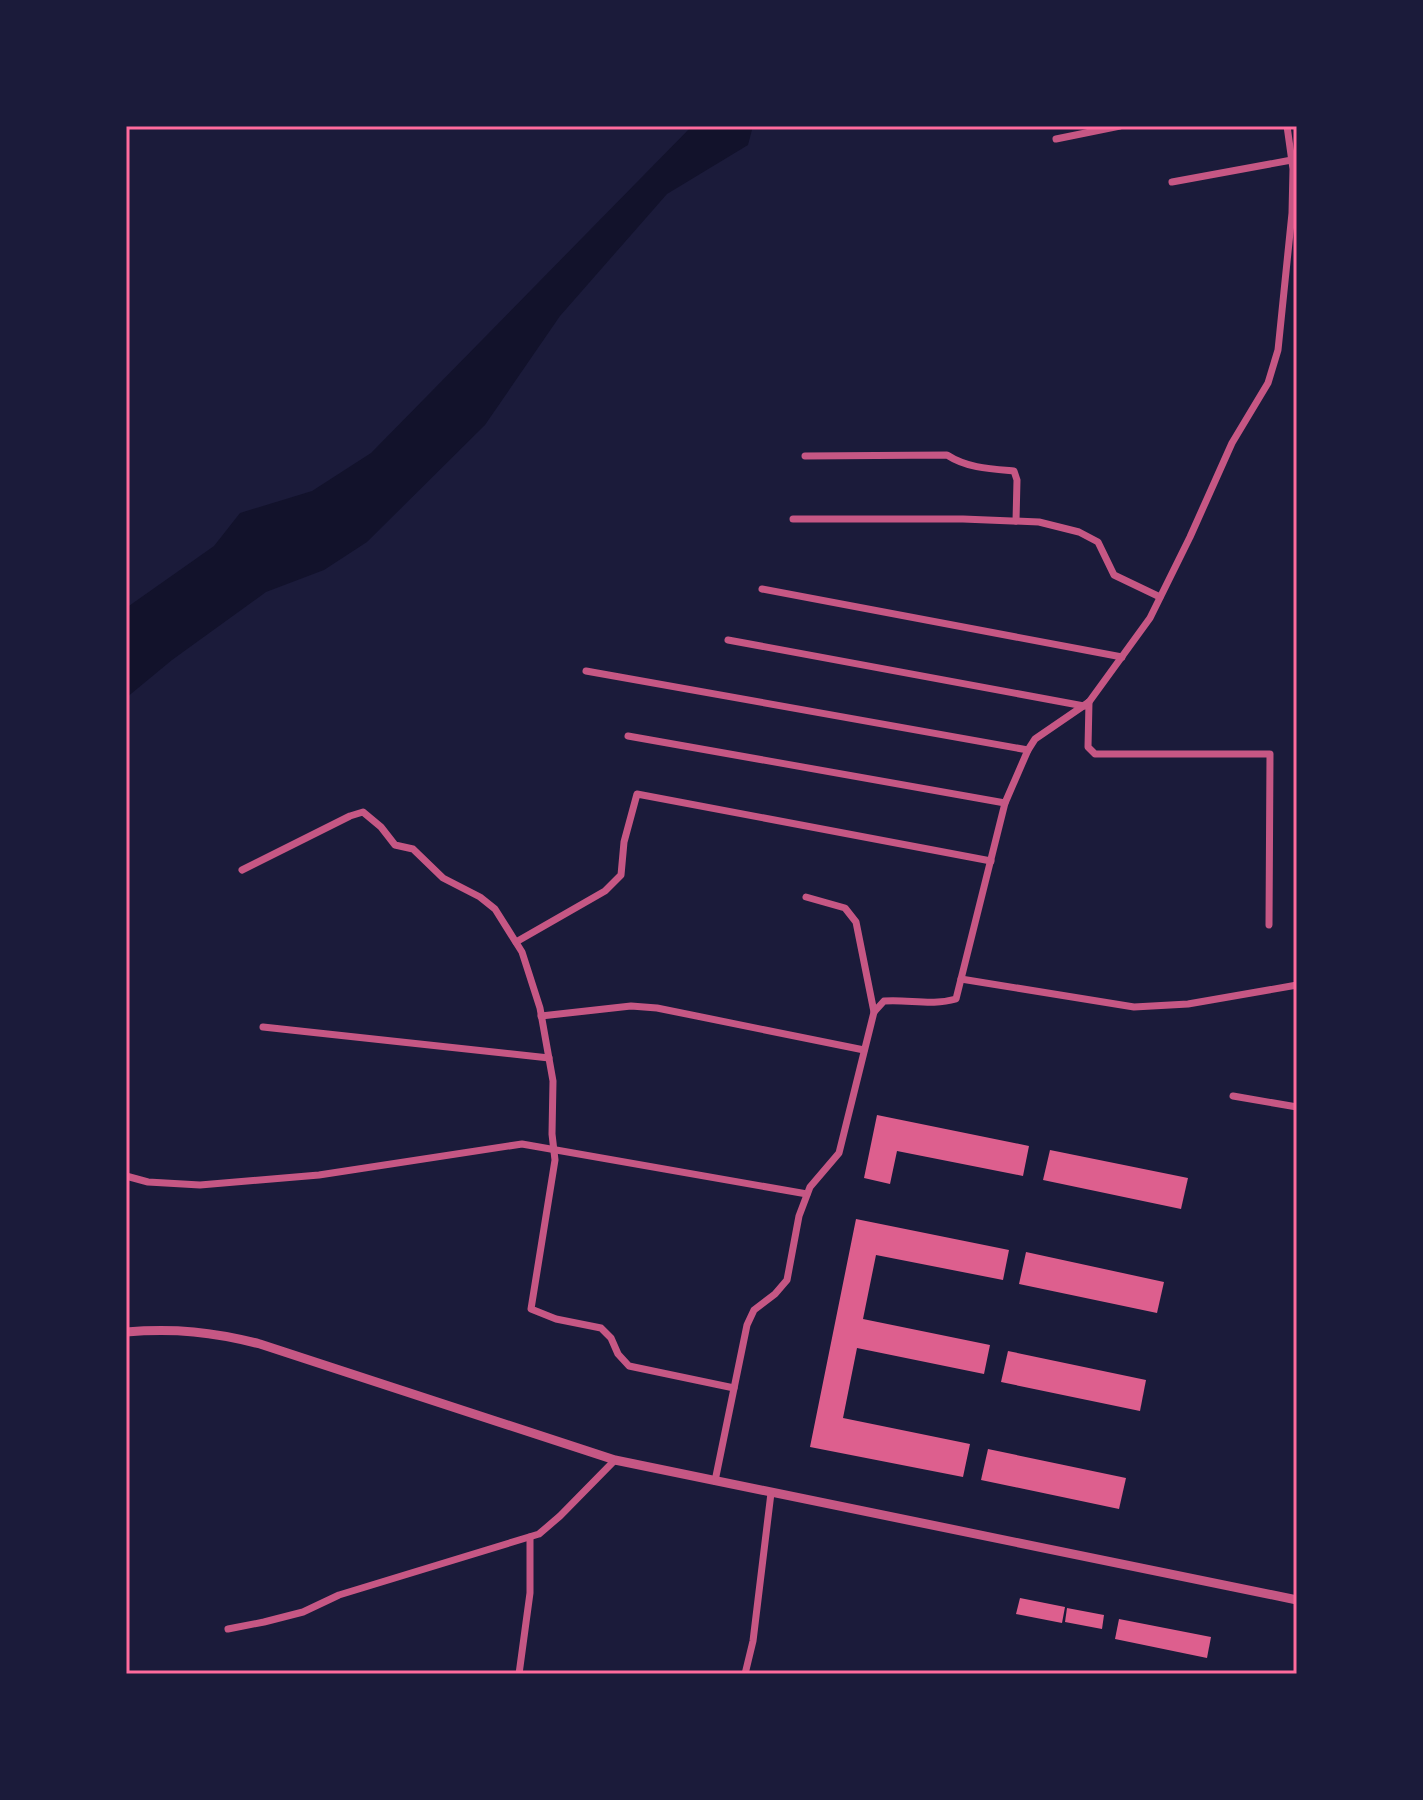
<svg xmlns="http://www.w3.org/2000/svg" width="1423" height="1800" font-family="Overpass,sans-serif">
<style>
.water{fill:#12122b}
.building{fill:#dd5f8e}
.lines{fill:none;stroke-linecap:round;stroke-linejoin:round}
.minor{stroke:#c65784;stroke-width:7}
.tertiary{stroke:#c65784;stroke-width:9}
.neatline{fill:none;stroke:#ff6b9d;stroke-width:3}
</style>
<rect width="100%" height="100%" fill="#1b1b3a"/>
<polygon class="water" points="692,126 753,126 748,145 667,194 560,316 485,425 367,542 324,570 266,592 172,660 126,698 126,608 214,546 240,513 312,491 371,453"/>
<g class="building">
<polygon points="877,1115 1029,1146 1023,1176 897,1151 890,1184 864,1178"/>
<polygon points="1050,1150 1188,1178 1181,1209 1043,1180"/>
<polygon points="856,1219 1009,1250 1003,1280 876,1255 863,1319 990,1345 984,1374 857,1348 843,1418 970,1444 963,1477 810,1447"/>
<polygon points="1026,1252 1164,1282 1157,1313 1019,1284"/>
<polygon points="1008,1351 1146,1380 1140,1411 1001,1382"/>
<polygon points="988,1449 1126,1478 1119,1509 981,1480"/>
<polygon points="1020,1598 1065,1607 1062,1623 1016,1614"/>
<polygon points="1067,1608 1104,1615 1102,1629 1065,1622"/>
<polygon points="1119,1619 1211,1637 1207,1658 1115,1639"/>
</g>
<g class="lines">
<g class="minor">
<polyline points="1056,139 1120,126"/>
<polyline points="1172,182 1297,159"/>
<path d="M805,456L947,455C967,468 990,469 1014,471L1017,480L1016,521"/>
<polyline points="793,519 963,519 1039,522 1079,532 1098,542 1114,575 1160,597"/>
<polyline points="762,589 1122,657"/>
<polyline points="728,640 1084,706"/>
<polyline points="586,671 1028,750"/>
<polyline points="1089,702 1088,747 1095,754 1270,754 1269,925"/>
<polyline points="628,736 1005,803"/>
<polyline points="242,870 350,816 363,812 381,827 395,845 413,849 443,878 480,897 495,909 522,952 540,1008 553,1081 552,1134 555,1160 531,1309 556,1319 601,1328 611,1338 618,1354 629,1366 734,1388"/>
<polyline points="806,897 845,908 856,922 874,1012"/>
<polyline points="516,942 605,891 621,875 624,842 637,794 991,861"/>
<polyline points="961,979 1134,1007 1188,1004 1297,985"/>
<polyline points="541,1016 631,1006 657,1008 864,1050"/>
<polyline points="263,1027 549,1058"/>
<polyline points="1233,1096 1297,1107"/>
<polyline points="126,1176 148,1182 200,1185 319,1175 522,1144 807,1194"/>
<path d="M715,1481L747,1325L754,1310L775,1294L787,1280L799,1216L810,1187L839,1153L874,1012L884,1001C908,999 932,1006 956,999L1005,803L1028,750L1035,739L1089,702L1150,618L1190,537L1232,443L1268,383L1278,350L1292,213L1293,169L1287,126"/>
<polyline points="228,1629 264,1622 303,1612 339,1595 539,1534 560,1516 615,1460"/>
<polyline points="519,1674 530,1593 530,1537"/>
<polyline points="745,1674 753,1641 771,1493"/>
</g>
<path class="tertiary" d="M126,1332C175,1328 213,1332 260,1344L615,1460L1297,1600"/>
</g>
<rect width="1423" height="1800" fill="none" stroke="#1b1b3a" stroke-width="256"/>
<rect x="128" y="128" width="1167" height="1544" class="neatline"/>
</svg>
